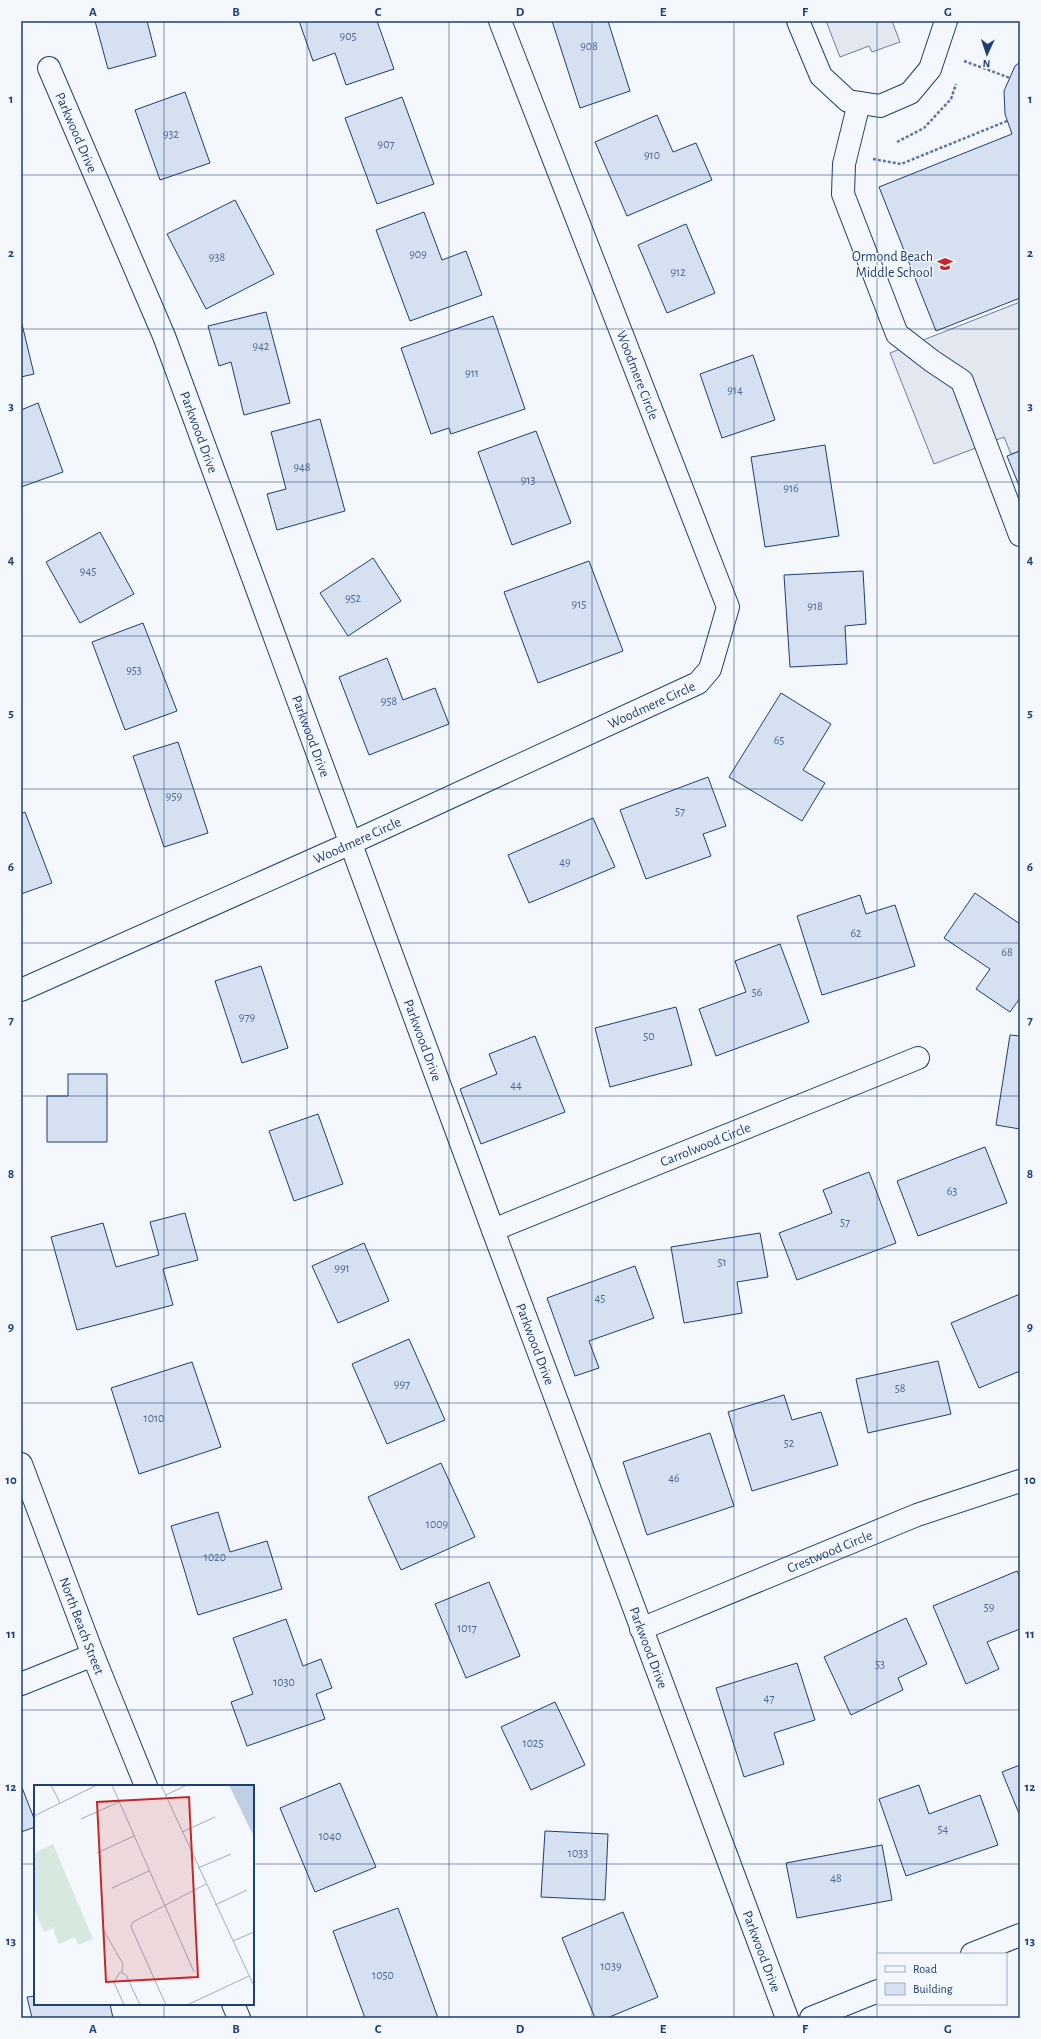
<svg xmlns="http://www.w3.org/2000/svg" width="1041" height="2039" font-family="'Alegreya Sans',sans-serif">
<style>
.parking{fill:#e3e8f0;stroke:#687fa3}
.building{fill:#d5e0f0;stroke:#1d3f73}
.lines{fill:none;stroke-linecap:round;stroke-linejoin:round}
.minor-casing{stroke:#1d3f73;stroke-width:24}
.path{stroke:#5e769c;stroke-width:2.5;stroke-dasharray:3 2;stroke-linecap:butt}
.minor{stroke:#f4f7fb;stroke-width:22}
.grid{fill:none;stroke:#1d3f73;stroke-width:1;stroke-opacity:0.55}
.labels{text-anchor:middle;stroke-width:3;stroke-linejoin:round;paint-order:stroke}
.number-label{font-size:12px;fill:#4b6792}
.street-label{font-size:14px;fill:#1d3f73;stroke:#f4f7fb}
.poi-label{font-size:14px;fill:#1d3f73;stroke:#f4f7fb;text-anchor:end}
.inset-road{fill:none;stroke:#9eadc5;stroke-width:1}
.view{fill:#c62828;fill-opacity:0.15;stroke:#c62828;stroke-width:2}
.inset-edge{fill:none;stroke:#1d3f73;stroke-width:2}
.neatline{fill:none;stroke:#1d3f73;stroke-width:1.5}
.grid-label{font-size:13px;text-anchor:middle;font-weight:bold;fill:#1d3f73}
</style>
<rect width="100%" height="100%" fill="#f4f7fb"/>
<g class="parking">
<polygon points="826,21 892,21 900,42 872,52 869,46 840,57"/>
<polygon points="1020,302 1020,451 1011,454 1004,437 934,464 890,353"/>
</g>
<g class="building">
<polygon points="95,21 147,21 156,56 108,69"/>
<polygon points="299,21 377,21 394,69 346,85 335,53 313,61"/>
<polygon points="552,21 608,21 630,91 580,108"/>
<polygon points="1020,62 1020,298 936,331 879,187 1012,134 1005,114 1004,91 1015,66"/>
<polygon points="185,92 210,163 160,180 135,110"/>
<polygon points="402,97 434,184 377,204 345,118"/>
<polygon points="657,115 673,152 696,143 712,180 627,216 595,142"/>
<polygon points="235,200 274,274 206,309 167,234"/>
<polygon points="424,212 442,260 466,251 482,295 410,321 376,230"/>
<polygon points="686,224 715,293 667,313 638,245"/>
<polygon points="266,312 290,403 244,415 231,362 219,366 208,326"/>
<polygon points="493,316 525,409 451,434 449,428 431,434 401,348"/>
<polygon points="21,320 34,374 21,377"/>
<polygon points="753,355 775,420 722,438 700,374"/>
<polygon points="38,403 63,472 21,487 21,410"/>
<polygon points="320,419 345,511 277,530 267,494 286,489 271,432"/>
<polygon points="536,431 571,523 512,545 478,452"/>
<polygon points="825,445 839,536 765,547 751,457"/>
<polygon points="1020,451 1020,488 1007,456"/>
<polygon points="100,532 134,594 80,623 46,562"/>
<polygon points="373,558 401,601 348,636 320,593"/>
<polygon points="589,561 623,651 538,683 504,592"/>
<polygon points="863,571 866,624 845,626 847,664 790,667 784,575"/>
<polygon points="143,623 177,711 125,730 92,642"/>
<polygon points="387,658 403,700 435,688 449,724 369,755 339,677"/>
<polygon points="781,693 831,724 803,770 825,783 802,821 729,777"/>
<polygon points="178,742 208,833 164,847 133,756"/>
<polygon points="708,777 726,826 703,834 711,856 646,879 620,810"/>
<polygon points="25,812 52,883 21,894 21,814"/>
<polygon points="593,818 615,867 529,903 508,855"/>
<polygon points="975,893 1020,924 1020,998 1010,1012 976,989 990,969 944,938"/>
<polygon points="860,895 866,914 895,905 915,966 822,995 797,916"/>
<polygon points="780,944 809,1022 716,1056 699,1009 746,992 735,961"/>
<polygon points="261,966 288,1048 242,1063 215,981"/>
<polygon points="676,1007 692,1065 610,1087 595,1028"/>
<polygon points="1010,1035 1020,1036 1020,1129 996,1125"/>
<polygon points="535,1036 565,1112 481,1144 460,1089 497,1074 489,1054"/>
<polygon points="68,1074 107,1074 107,1142 47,1142 47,1096 68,1096"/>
<polygon points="318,1114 343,1184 294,1201 269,1131"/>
<polygon points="985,1147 1007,1203 918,1236 897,1181"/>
<polygon points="869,1172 896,1243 797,1280 779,1233 832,1213 823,1190"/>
<polygon points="185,1213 198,1260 163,1269 173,1305 77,1330 51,1237 103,1223 116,1267 159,1255 150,1222"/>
<polygon points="760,1233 768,1277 737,1282 742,1313 684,1323 671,1247"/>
<polygon points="364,1243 389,1301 338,1323 312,1266"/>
<polygon points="635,1266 654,1318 589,1341 599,1368 575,1376 547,1298"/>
<polygon points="1020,1294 1020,1371 979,1388 951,1323"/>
<polygon points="409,1339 445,1420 387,1444 352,1364"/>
<polygon points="938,1361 951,1414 868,1433 856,1379"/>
<polygon points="192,1362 221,1447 139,1474 111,1388"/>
<polygon points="784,1395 792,1420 821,1412 838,1465 752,1491 728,1412"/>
<polygon points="710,1433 734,1506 647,1535 623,1462"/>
<polygon points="441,1463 475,1537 401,1570 368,1497"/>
<polygon points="218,1512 230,1552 267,1541 282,1589 198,1615 171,1526"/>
<polygon points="1017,1571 1020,1577 1020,1629 987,1642 999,1669 966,1684 933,1606"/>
<polygon points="489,1582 520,1656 466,1678 435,1604"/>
<polygon points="906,1618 927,1664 898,1678 903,1690 851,1715 824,1657"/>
<polygon points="286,1619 303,1666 321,1659 332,1688 316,1694 325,1719 247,1746 231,1702 253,1694 233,1638"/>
<polygon points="797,1663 815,1720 774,1733 784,1764 744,1777 716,1688"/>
<polygon points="555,1702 585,1765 531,1790 501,1727"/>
<polygon points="1020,1765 1020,1816 1002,1772"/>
<polygon points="340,1783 376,1867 315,1892 280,1808"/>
<polygon points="21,1785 35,1821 35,1827 21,1832"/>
<polygon points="919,1785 929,1814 980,1795 998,1845 906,1876 879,1799"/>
<polygon points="545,1831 608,1834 605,1900 541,1897"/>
<polygon points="882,1845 892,1900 797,1918 786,1863"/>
<polygon points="398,1908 438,2018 365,2018 333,1931"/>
<polygon points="623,1912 658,1997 607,2018 595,2018 562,1938"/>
<polygon points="35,1996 35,2004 110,2004 113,2018 32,2018 27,1997"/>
</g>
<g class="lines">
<g class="minor-casing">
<g id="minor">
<polyline points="798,21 821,76 848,101 880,106 910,93 930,69 946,21"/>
<path id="s1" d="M49,68L164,336L493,1230L787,2018"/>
<polyline points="859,103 844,164 843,194 897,334 932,361 962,381 1020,535"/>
<path id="s2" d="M21,990L351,843L698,683L710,669L728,607L500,21"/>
<path id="s3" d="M493,1230L918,1058"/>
<path id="s4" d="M21,1464L93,1655L146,1786"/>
<path id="s5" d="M641,1629L917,1515L1020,1481"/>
<polyline points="21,1684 93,1655"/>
<polyline points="972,1954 1020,1935"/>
<polyline points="233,2004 239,2018"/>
<polyline points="811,2018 878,1991"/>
</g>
</g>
<g class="path">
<polyline points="964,61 1010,78"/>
<polyline points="897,142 924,128 951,99 956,84"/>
<polyline points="873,159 901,164 1007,121"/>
</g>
<use href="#minor" class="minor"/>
</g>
<path class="grid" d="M164,21V1786M307,21V2018M449,21V2018M592,21V2018M734,21V2018M877,21V2018M21,175H1020M21,329H1020M21,482H1020M21,636H1020M21,789H1020M21,943H1020M21,1096H1020M21,1250H1020M21,1403H1020M21,1557H1020M21,1710H1020M21,1864H35M253,1864H1020M164,2004V2018"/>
<defs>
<g id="school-bare" transform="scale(1.2)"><path d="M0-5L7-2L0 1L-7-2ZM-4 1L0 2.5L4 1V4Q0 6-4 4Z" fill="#c62828" stroke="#f4f7fb" stroke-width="2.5" paint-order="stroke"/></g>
</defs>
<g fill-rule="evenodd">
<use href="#school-bare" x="945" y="264"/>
</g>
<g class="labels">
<g class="number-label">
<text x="348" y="40">905</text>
<text x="589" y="50">908</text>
<text x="171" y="138">932</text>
<text x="386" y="148">907</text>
<text x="652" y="159">910</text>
<text x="418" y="258">909</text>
<text x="217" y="261">938</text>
<text x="678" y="276">912</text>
<text x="261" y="350">942</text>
<text x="472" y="377">911</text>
<text x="735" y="394">914</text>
<text x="302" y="471">948</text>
<text x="528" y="484">913</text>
<text x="791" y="492">916</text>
<text x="88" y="575">945</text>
<text x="353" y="602">952</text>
<text x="579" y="608">915</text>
<text x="815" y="610">918</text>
<text x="134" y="674">953</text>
<text x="389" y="705">958</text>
<text x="779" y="744">65</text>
<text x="174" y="800">959</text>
<text x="680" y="815">57</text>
<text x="565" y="866">49</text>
<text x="856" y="937">62</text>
<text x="1007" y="956">68</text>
<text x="757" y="996">56</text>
<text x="247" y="1021">979</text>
<text x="649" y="1040">50</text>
<text x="516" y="1089">44</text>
<text x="952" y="1195">63</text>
<text x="845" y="1226">57</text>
<text x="722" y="1266">51</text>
<text x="342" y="1272">991</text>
<text x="600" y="1302">45</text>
<text x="402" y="1388">997</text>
<text x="900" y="1392">58</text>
<text x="154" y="1422">1010</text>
<text x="789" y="1447">52</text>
<text x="674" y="1482">46</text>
<text x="437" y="1528">1009</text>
<text x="215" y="1561">1020</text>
<text x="989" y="1611">59</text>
<text x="467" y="1632">1017</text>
<text x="880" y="1668">53</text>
<text x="284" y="1686">1030</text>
<text x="769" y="1702">47</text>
<text x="533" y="1747">1025</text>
<text x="943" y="1833">54</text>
<text x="330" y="1840">1040</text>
<text x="578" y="1857">1033</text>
<text x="836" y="1882">48</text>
<text x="611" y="1970">1039</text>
<text x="383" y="1979">1050</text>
</g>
<g class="street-label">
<text dy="5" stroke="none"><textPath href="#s1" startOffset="70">Parkwood Drive</textPath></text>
<text transform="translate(638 375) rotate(69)" y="5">Woodmere Circle</text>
<text dy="5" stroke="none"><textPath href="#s1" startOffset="394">Parkwood Drive</textPath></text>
<text dy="5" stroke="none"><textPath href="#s2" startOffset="692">Woodmere Circle</textPath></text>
<text dy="5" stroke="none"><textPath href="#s1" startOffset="718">Parkwood Drive</textPath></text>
<text dy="5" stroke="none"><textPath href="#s2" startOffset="368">Woodmere Circle</textPath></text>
<text dy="5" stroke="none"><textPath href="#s1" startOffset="1042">Parkwood Drive</textPath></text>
<text dy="5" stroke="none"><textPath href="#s3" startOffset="229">Carrolwood Circle</textPath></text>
<text dy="5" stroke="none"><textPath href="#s1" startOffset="1366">Parkwood Drive</textPath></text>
<text dy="5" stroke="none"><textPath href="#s5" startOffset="204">Crestwood Circle</textPath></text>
<text dy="5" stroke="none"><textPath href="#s4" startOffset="173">North Beach Street</textPath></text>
<text dy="5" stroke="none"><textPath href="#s1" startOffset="1690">Parkwood Drive</textPath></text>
<text dy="5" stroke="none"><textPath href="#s1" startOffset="2014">Parkwood Drive</textPath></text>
</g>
<g class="poi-label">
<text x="933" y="261">Ormond Beach<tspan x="933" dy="16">Middle School</tspan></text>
</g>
</g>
<g transform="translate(34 1785)">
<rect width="220" height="220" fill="#f4f7fb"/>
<path d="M19,59L59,154L44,160L41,152L25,159L19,144L26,140L10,147L0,123V68Z" fill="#d7e8df"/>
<path d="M195,0H220V52Z" fill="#bed0e5"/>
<path class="inset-road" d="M17,0L26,18M78,0L160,187M127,0L220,201M132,10L153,0M0,31L63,0M47,34L85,17M148,47L181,32M63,68L100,51M164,83L197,69M78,103L115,86M181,120L213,105M70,146L89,179L88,187M199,156L220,147M90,220L80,197L86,187L92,190L106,220M132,220L97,142L99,137L172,99M153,220L215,191"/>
<path class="view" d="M155,12L164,192L72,197L63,17Z"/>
<rect width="220" height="220" class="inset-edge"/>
</g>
<rect width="1041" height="2039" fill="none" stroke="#f4f7fb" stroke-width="44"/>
<rect x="877" y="1953" width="130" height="52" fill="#f4f7fb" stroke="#9eadc5"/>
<rect x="885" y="1966" width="20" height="6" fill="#f4f7fb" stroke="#9eadc5"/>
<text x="913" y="1973" font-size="12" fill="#1d3f73">Road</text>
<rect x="885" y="1983" width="20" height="12" fill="#d5e0f0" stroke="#9eadc5"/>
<text x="913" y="1993" font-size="12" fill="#1d3f73">Building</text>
<g transform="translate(987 54) rotate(183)" stroke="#f4f7fb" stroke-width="3" paint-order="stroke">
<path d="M0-3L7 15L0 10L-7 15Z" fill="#1d3f73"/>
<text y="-6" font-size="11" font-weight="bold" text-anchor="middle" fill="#1d3f73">N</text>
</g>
<rect x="22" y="22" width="997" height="1995" class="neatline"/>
<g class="grid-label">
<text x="93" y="16">A</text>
<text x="236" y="16">B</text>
<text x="378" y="16">C</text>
<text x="520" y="16">D</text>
<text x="663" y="16">E</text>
<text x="805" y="16">F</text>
<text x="948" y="16">G</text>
<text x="11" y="103">1</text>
<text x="1030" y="103">1</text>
<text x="11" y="257">2</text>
<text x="1030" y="257">2</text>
<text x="11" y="410">3</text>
<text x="1030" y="410">3</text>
<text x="11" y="564">4</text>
<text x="1030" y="564">4</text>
<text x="11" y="717">5</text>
<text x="1030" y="717">5</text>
<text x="11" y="871">6</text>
<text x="1030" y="871">6</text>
<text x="11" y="1024">7</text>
<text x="1030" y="1024">7</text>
<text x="11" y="1178">8</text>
<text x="1030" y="1178">8</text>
<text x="11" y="1331">9</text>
<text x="1030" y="1331">9</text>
<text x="11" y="1484">10</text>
<text x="1030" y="1484">10</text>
<text x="11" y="1638">11</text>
<text x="1030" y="1638">11</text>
<text x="11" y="1791">12</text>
<text x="1030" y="1791">12</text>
<text x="11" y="1945">13</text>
<text x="1030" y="1945">13</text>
<text x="93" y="2033">A</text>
<text x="236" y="2033">B</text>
<text x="378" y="2033">C</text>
<text x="520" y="2033">D</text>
<text x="663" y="2033">E</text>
<text x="805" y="2033">F</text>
<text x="948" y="2033">G</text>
</g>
</svg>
